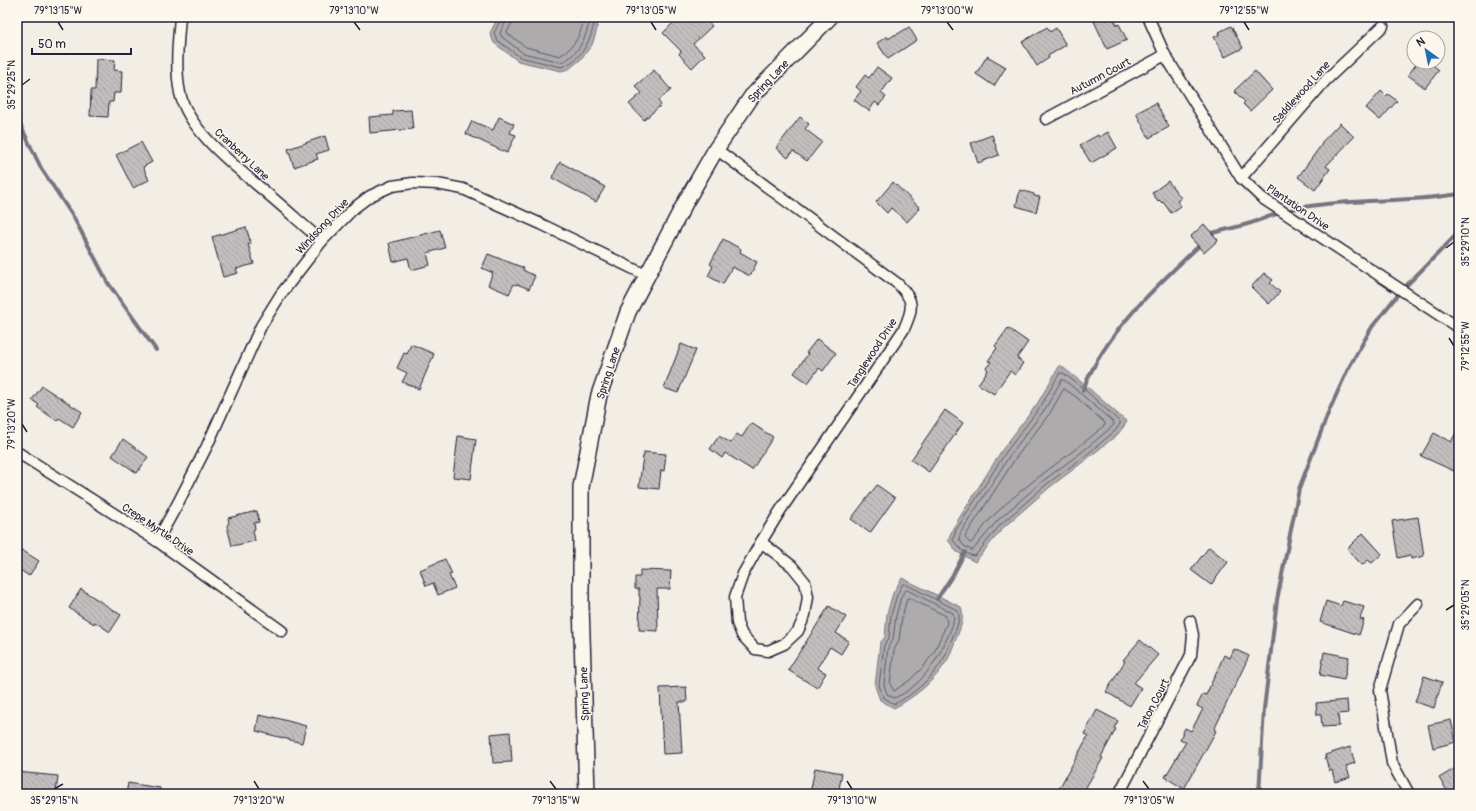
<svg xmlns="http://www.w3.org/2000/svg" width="1476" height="811" font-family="Pangolin,sans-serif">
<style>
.water{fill:#aeabad;stroke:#76747f}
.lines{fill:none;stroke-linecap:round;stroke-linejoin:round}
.shore{stroke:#5a5969;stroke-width:1}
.stream{stroke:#76747f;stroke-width:4}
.building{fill:url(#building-back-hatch);stroke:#22223b}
.street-casing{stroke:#22223b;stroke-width:13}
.secondary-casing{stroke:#22223b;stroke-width:18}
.street{stroke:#fbf7ec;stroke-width:10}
.secondary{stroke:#fbf7ec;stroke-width:15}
.ticks{fill:none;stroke:#22223b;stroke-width:1.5}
.labels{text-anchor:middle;stroke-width:3;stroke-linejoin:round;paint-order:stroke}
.street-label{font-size:11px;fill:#22223b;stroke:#fbf7ec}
.neatline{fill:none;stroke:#22223b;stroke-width:1.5}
.ticks-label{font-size:10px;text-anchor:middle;fill:#22223b}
</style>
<defs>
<pattern id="building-back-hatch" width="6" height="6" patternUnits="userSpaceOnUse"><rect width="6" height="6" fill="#c2bebe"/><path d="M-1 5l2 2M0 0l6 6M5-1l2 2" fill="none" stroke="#a6a3a4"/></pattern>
</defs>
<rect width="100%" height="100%" fill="#f2eee5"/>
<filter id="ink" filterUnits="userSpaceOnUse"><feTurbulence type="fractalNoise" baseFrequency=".025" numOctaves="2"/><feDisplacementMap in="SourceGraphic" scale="8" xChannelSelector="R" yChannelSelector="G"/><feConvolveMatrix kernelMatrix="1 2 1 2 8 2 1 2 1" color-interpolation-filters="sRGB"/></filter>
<g filter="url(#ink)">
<g class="water">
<polygon points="498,17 599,17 596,33 592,45 580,60 569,69 561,71 518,61 494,43 490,33"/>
<polygon points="1060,365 1085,385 1127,422 1118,434 1087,459 1050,487 1004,527 975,562 957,552 948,540 953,528 1002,450 1037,404"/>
<path d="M902,578L961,607C965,618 960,629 956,639C953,646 951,653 948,659C935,681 915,697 894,708L880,700L875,686L880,643L885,637L887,614L893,593Z"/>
</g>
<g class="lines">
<g class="shore">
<path d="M502,17L494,33L497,40L520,57L561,67C582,61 593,37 595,17"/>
<path d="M507,17L506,21L500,33L502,37L523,53L561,62C579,56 588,34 590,17"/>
<path d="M513,17L512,23L507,32L508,34L526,47L560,56C575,47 582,33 584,17"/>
<path d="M1060,373H1063L1083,388L1120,422V424L1115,431L1085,456L1047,484L1001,524L975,556C965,555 959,548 953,540L956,530L1006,452L1041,406Z"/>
<polygon points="1062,380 1064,380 1079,392 1113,422 1114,425 1082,452 1044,480 998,520 973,550 971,550 964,546 959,539 961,532 1010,455 1045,409"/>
<path d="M1064,389L1075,396L1105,423V425C1069,457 1027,482 993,516C985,524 979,534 972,542L970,543L965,538L966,535L1015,459L1050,413Z"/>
<path d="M903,584H905L957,610C962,617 956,629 953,636C950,643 948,649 945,656C935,675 913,696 894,704L883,697L879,685L884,645L889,638L891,615L897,595Z"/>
<path d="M907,590L953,613C955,621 951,629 948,636C937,661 920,688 894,698L887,694L884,685L888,647L893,639L896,616L901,597L905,591Z"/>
<polygon points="909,598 946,616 947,623 934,652 924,666 910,680 894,691 890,684 894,650 899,640 902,617 907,599"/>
</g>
<g class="stream">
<polyline points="17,103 19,122 41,168 74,218 108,283 156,350"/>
<path d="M1209,236L1212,233C1225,230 1238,227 1251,223C1268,217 1285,210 1303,207C1355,198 1408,203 1459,194"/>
<path d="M1083,390C1104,334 1159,283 1201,244"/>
<polyline points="937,599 954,573 965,552"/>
<polyline points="1259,794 1264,709 1277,600 1299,489 1329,411 1348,369 1372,327 1399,293 1459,232"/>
</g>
</g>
<g class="building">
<polygon points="679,17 704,17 712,26 693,44 705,55 692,68 679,54 681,51 663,33"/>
<polygon points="1092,17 1113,17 1117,25 1119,24 1127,40 1107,49"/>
<polygon points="1231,26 1243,48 1225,57 1214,37 1220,34 1219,32"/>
<polygon points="909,27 917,40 888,59 877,43 887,36 888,39 896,34 896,35"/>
<polygon points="1047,27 1050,32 1056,28 1066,45 1048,56 1049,58 1037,66 1022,42"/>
<polygon points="987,56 1006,67 994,86 976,74"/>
<polygon points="96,59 115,60 114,70 122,71 121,93 114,93 113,102 109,102 108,117 90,116 91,90 95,90"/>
<polygon points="1418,62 1429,62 1439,70 1425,88 1408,75"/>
<polygon points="877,67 892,78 881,93 886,97 879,105 875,102 869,111 854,100 861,91 856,87 865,75 869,78"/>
<polygon points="654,70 671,90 658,101 661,105 644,120 629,104 642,93 635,86"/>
<polygon points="1255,71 1272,90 1250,111 1243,104 1245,102 1234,91"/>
<polygon points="1381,91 1386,96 1388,94 1397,101 1380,120 1366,108"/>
<polygon points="1156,103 1169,127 1149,138 1136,113"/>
<polygon points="411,110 413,129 370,133 369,117 393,115 393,111"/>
<polygon points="499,117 514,124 510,133 516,135 507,153 466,134 472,121 493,130"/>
<polygon points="800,117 809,124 805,129 822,142 807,161 793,151 788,158 776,148"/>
<polygon points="1340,123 1354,137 1326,166 1330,169 1315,190 1298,177 1322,144 1321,143"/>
<polygon points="1108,132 1117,148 1091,163 1080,145 1098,135 1099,137"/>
<polygon points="992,135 999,155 978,163 971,143"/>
<polygon points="325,136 329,150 316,154 318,159 294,167 288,149"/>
<polygon points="141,142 152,162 143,167 149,180 133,188 116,155"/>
<polygon points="560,162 605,187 596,202 552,178"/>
<polygon points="1168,181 1181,198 1177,201 1181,206 1171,213 1163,202 1162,203 1159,200 1158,201 1152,193"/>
<polygon points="893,182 920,208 907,222 891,208 887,213 876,202"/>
<polygon points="1020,190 1034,194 1034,196 1040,197 1036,212 1016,206"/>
<polygon points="1204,224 1218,240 1204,253 1190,237"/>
<polygon points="246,227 251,244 248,244 254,264 236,269 238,273 223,277 212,237"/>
<polygon points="440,230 445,248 427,253 430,265 411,270 408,258 393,262 389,243"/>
<polygon points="723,239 741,249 740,252 757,262 750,276 732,267 723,284 708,276 713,266 710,264"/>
<polygon points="488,254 524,268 523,270 535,276 529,289 517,284 516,285 514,284 509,294 488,285 493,273 482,268"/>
<polygon points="1264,273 1273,280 1270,283 1280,292 1269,304 1251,287"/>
<polygon points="1008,328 1028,342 1017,358 1023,363 1015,375 1010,371 994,394 978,384 988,370 986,368 991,362 988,361 997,348 995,346"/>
<polygon points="817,339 836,353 823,371 819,368 808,383 794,373 808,354 806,353"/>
<polygon points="411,344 434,354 419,389 402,382 407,373 397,368 404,353 407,354"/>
<polygon points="681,344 696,350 678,393 664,388"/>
<polygon points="42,386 82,412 73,427 59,418 57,421 37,407 39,405 32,400"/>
<polygon points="945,410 963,423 929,472 911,460"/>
<polygon points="751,423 773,437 752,470 725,453 722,458 710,449 719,436 731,443 737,434 742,437"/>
<polygon points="1459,427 1459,461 1454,471 1421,456 1434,433 1451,442"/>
<polygon points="458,436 476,439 471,479 453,477"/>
<polygon points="123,439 148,457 137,473 112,456"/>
<polygon points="644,452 666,454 664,471 661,470 659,489 639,487 643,456 644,456"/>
<polygon points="877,485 895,498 870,533 851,519"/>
<polygon points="257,511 259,522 254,523 255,529 253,530 255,541 232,546 227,526 229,522 228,518"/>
<polygon points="1418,517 1424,556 1411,559 1410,555 1398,558 1392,521"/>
<polygon points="1363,533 1382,554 1372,563 1368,560 1362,565 1347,549"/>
<polygon points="17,547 39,561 29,576 17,568"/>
<polygon points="1209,547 1228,562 1211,585 1191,570"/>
<polygon points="445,559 452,574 449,575 455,588 438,595 433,583 426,586 420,570"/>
<polygon points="640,570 671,571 670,589 657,589 658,631 639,630 640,596 639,596 639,589 635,589 635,577 640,577"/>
<polygon points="81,589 121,615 110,632 95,622 94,624 69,608"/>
<polygon points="1326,601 1341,606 1343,601 1364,607 1360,619 1364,620 1359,635 1320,622"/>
<polygon points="829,606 846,617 836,633 849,641 841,654 830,647 817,668 826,673 817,688 788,670"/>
<polygon points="1140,640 1158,655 1134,683 1141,688 1130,706 1106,692 1125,661 1123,660"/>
<polygon points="1234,649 1249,656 1214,730 1216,731 1184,789 1165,777 1186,742 1180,739 1185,728 1191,731 1203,709 1197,706 1203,694 1206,695 1224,655 1230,658"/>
<polygon points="1324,652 1349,657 1344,680 1320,675"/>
<polygon points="1424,676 1442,682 1434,708 1415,702"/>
<polygon points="686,687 687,702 679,702 682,753 663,754 660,688"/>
<polygon points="1347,700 1348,713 1338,714 1339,726 1322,727 1321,715 1317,715 1316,703"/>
<polygon points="1097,710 1118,721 1114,728 1116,729 1101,757 1103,758 1082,794 1056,794 1088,736 1084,734"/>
<polygon points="259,715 273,718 273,717 306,726 302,743 256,731"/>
<polygon points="1451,720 1456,742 1433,748 1428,725"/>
<polygon points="510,732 512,762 493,763 491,734"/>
<polygon points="1350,747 1355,763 1346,766 1350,777 1335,782 1332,770 1329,771 1325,755"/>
<polygon points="1459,766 1459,790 1452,794 1449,794 1439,778"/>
<polygon points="815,768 842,773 838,794 810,794"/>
<polygon points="17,772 58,776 56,793 47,792 47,794 22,794 22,792 17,791"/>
<polygon points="128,783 160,788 160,794 126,794"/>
</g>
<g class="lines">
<g class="street-casing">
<g id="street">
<path d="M180,17C178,41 175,69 180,93C188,132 240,170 269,195C287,210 304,226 322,241"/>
<polyline points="1148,17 1165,55 1241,178 1262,198 1459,328"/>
<polyline points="1046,119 1165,55"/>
<path d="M716,149L898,284C915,301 913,308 904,329L780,511L761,542"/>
<polyline points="1241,178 1326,80 1383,26"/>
<polyline points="17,452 157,541 282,631"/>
<polyline points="157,541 178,503 207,446 261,326 281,294 322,241 354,208 370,196 392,186 413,183 437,184 463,189 541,224 648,276"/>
<polygon points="761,542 792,566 805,582 808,597 805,615 798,631 784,644 768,651 755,649 742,635 737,623 735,597 743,574"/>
<polyline points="1119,794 1191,655 1193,635 1190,621"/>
<polyline points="1409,794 1392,763 1380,690 1399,624 1418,604"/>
</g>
</g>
<g class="secondary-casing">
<polyline id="secondary" points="587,794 581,605 581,487 599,395 628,312 685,203 716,149 752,96 830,17"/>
</g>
<use href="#street" class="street"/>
<use href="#secondary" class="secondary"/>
</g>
</g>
<path class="ticks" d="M58,22L63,30M354,22L360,30M651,22L656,30M947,22L953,30M1244,22L1249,30M22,85L30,79M1446,248L1454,242M1449,338L1454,346M22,424L27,432M1446,610L1454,605M254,781L259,789M550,781L556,789M847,781L852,789M1143,781L1149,789M54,789L63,784"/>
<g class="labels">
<g class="street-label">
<text transform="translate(1100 76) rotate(-28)" y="4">Autumn Court</text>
<text transform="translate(768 81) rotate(-47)" y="4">Spring Lane</text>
<text transform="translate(1301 92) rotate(-48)" y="4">Saddlewood Lane</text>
<text transform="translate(242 154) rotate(43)" y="4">Cranberry Lane</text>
<text transform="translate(1298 207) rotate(34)" y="4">Plantation Drive</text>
<text transform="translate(322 226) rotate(-47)" y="4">Windsong Drive</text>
<text transform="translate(872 353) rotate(-57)" y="4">Tanglewood Drive</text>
<text transform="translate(608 373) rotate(-72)" y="4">Spring Lane</text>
<text transform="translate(158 529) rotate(34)" y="4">Crepe Myrtle Drive</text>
<text transform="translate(584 694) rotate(-92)" y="4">Spring Lane</text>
<text transform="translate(1153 704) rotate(-63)" y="4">Taton Court</text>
</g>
</g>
<rect width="1476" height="811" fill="none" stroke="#fbf7ec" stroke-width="44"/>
<g transform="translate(1426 50) rotate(327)"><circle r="19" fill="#fbf7ec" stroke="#a4a2a5"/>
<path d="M0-3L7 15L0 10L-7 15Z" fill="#1f6fb2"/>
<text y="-6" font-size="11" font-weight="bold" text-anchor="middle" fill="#22223b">N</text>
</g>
<path d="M32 48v6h99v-6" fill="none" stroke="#22223b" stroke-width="2"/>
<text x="38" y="48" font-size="12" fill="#22223b" stroke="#fbf7ec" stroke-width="3" paint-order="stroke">50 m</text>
<rect x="22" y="22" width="1432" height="767" class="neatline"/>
<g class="ticks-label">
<text x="58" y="14">79°13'15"W</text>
<text x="354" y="14">79°13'10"W</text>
<text x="651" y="14">79°13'05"W</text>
<text x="947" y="14">79°13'00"W</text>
<text x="1244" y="14">79°12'55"W</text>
<text transform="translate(11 85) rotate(-90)" y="4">35°29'25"N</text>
<text transform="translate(1465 242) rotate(-90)" y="4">35°29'10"N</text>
<text transform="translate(1465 346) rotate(-90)" y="4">79°12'55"W</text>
<text transform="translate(11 424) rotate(-90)" y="4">79°13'20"W</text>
<text transform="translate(1465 605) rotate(-90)" y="4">35°29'05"N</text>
<text x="54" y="804">35°29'15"N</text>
<text x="259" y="804">79°13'20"W</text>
<text x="556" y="804">79°13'15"W</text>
<text x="852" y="804">79°13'10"W</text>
<text x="1149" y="804">79°13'05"W</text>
</g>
</svg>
